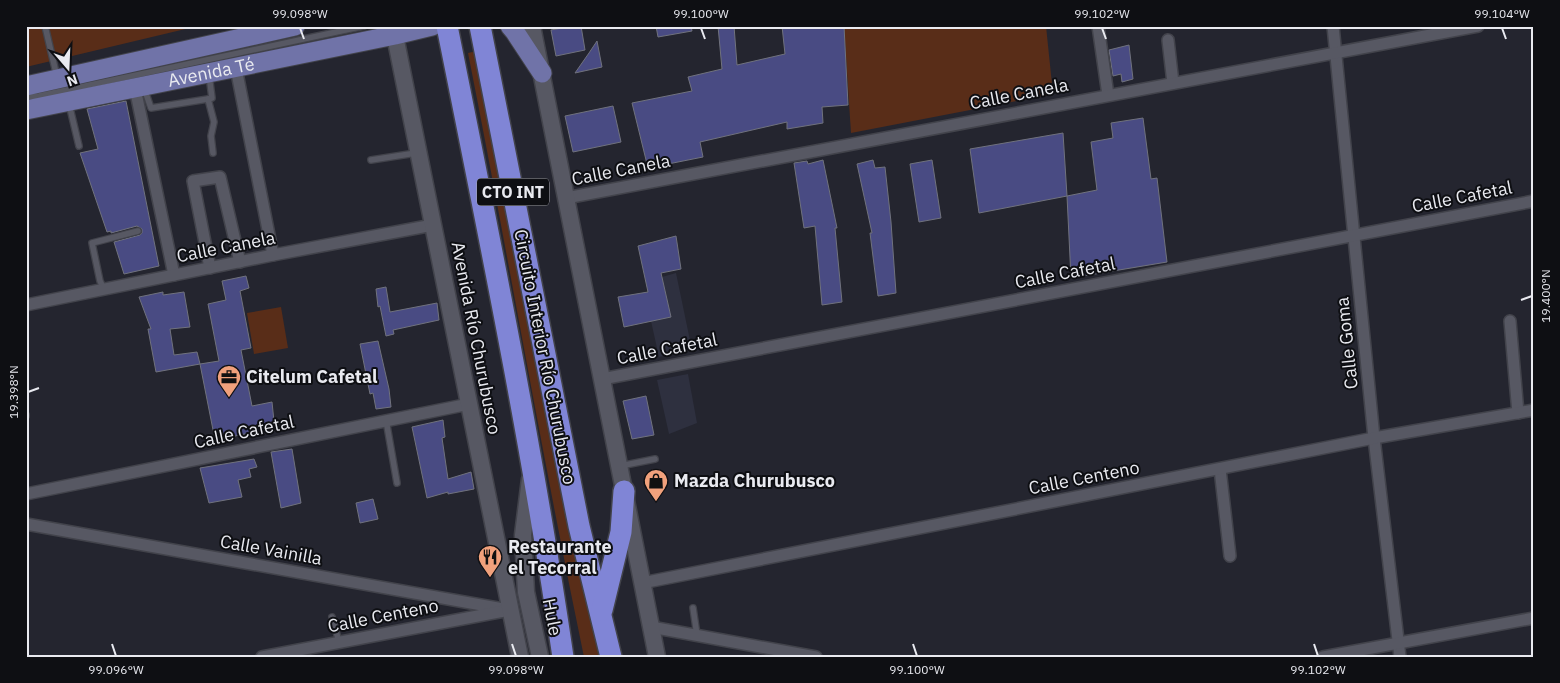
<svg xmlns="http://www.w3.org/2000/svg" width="1560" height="683" font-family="'IBM Plex Sans',sans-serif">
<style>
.built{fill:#2e303f}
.green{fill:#592d18}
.building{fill:#494b83;stroke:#70727d}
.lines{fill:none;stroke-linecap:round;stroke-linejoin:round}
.service-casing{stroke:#42434b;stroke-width:8}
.minor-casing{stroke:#42434b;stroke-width:14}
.secondary-casing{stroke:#42434b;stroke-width:19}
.primary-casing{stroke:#42434b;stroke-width:21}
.motorway-casing{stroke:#42434b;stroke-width:24}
.service{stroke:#575863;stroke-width:5.5}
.minor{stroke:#575863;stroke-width:11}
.secondary{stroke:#575863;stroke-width:16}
.primary{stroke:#7073a8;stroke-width:19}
.motorway{stroke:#8085d6;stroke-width:21}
.ticks{fill:none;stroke:#e9eaf0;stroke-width:2}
.labels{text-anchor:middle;stroke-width:4;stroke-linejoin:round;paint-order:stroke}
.shield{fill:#0e0f13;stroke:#a7a8ae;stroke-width:1}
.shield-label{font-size:16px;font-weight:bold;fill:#e9eaf0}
.street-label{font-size:18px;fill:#e9eaf0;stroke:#0e0f13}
.poi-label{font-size:18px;font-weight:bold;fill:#e9eaf0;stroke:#0e0f13;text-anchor:start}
.neatline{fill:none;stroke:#e9eaf0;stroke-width:2}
.ticks-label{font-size:12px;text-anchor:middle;fill:#e9eaf0}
</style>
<rect width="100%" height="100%" fill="#24252f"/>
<g class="built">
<polygon points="676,273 692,350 659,357 651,321 671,317 662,277"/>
<polygon points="688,374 697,423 669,434 657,380"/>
</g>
<g class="green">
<polygon points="26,26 198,26 26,67"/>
<polygon points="844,26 1046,26 1053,94 851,133"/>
<path d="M481,50L605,657H584C542,456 508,254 468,53Z"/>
<polygon points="281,307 288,348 254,354 247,313"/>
</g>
<g class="building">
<polygon points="573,26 581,26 585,50 556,56 551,30"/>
<polygon points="656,26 691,26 692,31 658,37"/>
<polygon points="718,26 734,26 737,65 785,54 782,26 844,26 848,105 822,107 823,123 787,129 787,122 700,142 703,157 648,168 632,103 692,91 688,77 722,69"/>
<polygon points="597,41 602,67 575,73 589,53"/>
<polygon points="1129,45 1133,79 1122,82 1121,74 1113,76 1109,50"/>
<polygon points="126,101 159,266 124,274 114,242 140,235 142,233 142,229 137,226 111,233 111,231 107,232 80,153 98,149 87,109"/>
<polygon points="613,106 621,142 573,152 565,116"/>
<polygon points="1143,118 1151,179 1157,178 1167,262 1071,278 1067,196 1097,190 1091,142 1113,138 1111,123"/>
<polygon points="1063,133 1067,196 979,213 970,149"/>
<polygon points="823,160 837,228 835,228 842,302 822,305 815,226 804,228 794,163 807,161 808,164"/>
<polygon points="873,160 875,168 885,167 891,222 896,293 878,296 870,233 872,233 857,164"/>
<polygon points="932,160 941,218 919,222 910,164"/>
<polygon points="676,236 681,269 661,273 671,317 624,327 618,297 648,292 638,246"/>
<polygon points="246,276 249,288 240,291 251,348 241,350 252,406 272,402 275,431 261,434 260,431 215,440 200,364 219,361 208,304 226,300 222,281"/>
<polygon points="386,287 390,312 437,303 439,320 393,330 394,334 386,336 380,306 378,307 376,289"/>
<polygon points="163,292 163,295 184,292 190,327 170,329 174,355 197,352 200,364 156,372 148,329 151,329 139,297"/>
<polygon points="378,341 389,389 391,407 376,409 373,393 370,394 360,344"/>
<polygon points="646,396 654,435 632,439 623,401"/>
<polygon points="443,420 445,437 442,438 448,479 471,472 474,489 448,494 448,492 427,498 412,427"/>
<polygon points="292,449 301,503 281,508 271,452"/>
<polygon points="254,459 257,467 249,469 251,477 238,480 242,497 209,503 200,468"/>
<polygon points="373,499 378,519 360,523 356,503"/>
</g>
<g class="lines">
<g class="service-casing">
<g id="service">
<polyline points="45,26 57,77"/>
<polyline points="144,88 151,108 208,99 212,98 209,75"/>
<polyline points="26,97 39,96 364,26"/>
<polyline points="208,99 214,122 211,136 213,153"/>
<polyline points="69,104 79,146"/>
<polyline points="371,160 416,153"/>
<polyline points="104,289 100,281 92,243 138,231"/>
<polyline points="26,415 26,416"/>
<polyline points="386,420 397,483"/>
<polyline points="620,466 655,459"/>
<polyline points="693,608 697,635"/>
<polyline points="332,617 339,642"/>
</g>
</g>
<g class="minor-casing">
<g id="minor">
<polyline points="1098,26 1108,95"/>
<polyline points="1333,26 1374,438 1400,657"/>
<polyline points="1168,40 1173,83"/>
<polyline points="236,68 273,255"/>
<polyline points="135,88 174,275"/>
<polyline points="566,198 1478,26"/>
<polyline points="210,268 193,181 220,177 240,262"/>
<polyline points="26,305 273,255 433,225"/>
<polyline points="1510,321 1518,413"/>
<polyline points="602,379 1534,201"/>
<polyline points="1220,469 1230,556"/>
<polyline points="26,494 469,404"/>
<polyline points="26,524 510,610"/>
<polyline points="642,583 1374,438 1534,410"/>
<polyline points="651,627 816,657"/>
<polyline points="262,657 504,611"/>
<polyline points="1323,657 1534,618"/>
</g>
</g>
<g class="secondary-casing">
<g id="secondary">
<polyline points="393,26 520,657"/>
<polyline points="532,26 657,657"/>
<polyline points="530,479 523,535 526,592 540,657"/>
</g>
</g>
<g class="primary-casing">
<g id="primary">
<polyline points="510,26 515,32 542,73"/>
<polyline points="26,86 295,26"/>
<path id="s1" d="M26,110L395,35L432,26"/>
</g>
</g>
<g class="motorway-casing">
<g id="motorway">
<path d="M447,26C489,236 532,445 563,657"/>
<polyline points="480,26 579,526 611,657"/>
<polyline points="602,610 621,532 624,491"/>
</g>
</g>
<use href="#service" class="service"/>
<use href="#minor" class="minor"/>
<use href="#secondary" class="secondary"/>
<use href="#primary" class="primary"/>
<use href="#motorway" class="motorway"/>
</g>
<path class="ticks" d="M300,28L304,39M701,28L705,39M1102,28L1106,39M1502,28L1506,39M1521,300L1532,296M28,392L39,388M112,644L116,656M512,644L516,656M913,644L917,656M1314,644L1318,656"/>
<defs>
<g id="office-pin" transform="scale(1.25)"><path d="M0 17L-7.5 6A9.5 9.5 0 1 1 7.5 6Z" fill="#f1a17c" stroke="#0e0f13"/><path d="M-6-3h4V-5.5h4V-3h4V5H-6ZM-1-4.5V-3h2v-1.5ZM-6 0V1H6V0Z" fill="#111"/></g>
<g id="shop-pin" transform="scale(1.25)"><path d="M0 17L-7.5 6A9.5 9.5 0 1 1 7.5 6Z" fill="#f1a17c" stroke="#0e0f13"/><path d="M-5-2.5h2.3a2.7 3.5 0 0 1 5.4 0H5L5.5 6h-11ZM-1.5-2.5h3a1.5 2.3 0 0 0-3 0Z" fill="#111"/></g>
<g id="restaurant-pin" transform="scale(1.25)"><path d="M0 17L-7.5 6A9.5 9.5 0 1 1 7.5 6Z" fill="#f1a17c" stroke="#0e0f13"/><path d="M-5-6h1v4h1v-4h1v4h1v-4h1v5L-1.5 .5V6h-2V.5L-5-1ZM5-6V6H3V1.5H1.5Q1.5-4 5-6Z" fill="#111"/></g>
</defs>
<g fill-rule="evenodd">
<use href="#office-pin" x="229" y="377"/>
<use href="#shop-pin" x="656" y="481"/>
<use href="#restaurant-pin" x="490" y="557"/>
</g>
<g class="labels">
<rect class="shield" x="477" y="178.5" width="72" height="27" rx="4"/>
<g class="shield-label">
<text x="513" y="198">CTO INT</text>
</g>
<g class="street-label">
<text dy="6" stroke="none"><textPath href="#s1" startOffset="189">Avenida Té</textPath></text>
<text transform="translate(1019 94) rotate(-11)" y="6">Calle Canela</text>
<text transform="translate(621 170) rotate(-11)" y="6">Calle Canela</text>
<text transform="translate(1462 197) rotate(-11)" y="6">Calle Cafetal</text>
<text transform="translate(226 247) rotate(-11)" y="6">Calle Canela</text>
<text transform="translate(1065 273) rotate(-11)" y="6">Calle Cafetal</text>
<text transform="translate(476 338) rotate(79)" y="6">Avenida Río Churubusco</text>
<text transform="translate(1347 343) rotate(-96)" y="6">Calle Goma</text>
<text transform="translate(667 349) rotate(-11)" y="6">Calle Cafetal</text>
<text transform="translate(545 357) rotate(79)" y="6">Circuito Interior Río Churubusco</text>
<text transform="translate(244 432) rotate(-12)" y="6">Calle Cafetal</text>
<text transform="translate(1084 478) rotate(-11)" y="6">Calle Centeno</text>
<text transform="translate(271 550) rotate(10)" y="6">Calle Vainilla</text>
<text transform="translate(383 616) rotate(-11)" y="6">Calle Centeno</text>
<text transform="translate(552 617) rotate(79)" y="6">Hule</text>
</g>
<g class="poi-label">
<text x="246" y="383">Citelum Cafetal</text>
<text x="674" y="487">Mazda Churubusco</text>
<text x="508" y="553">Restaurante<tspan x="508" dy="21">el Tecorral</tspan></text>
</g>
</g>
<rect width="1560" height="683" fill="none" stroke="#0e0f13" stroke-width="55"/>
<g transform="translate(68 68) rotate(161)" stroke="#0e0f13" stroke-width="4" paint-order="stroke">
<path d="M0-4L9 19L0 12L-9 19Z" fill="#e9eaf0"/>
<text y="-8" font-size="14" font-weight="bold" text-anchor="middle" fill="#e9eaf0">N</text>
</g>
<rect x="28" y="28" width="1504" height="628" class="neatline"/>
<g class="ticks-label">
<text x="300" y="18">99.098°W</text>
<text x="701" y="18">99.100°W</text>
<text x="1102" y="18">99.102°W</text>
<text x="1502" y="18">99.104°W</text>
<text transform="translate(1546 296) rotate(-90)" y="4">19.400°N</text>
<text transform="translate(14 392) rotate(-90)" y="4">19.398°N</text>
<text x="116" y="674">99.096°W</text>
<text x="516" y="674">99.098°W</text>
<text x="917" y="674">99.100°W</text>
<text x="1318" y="674">99.102°W</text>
</g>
</svg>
